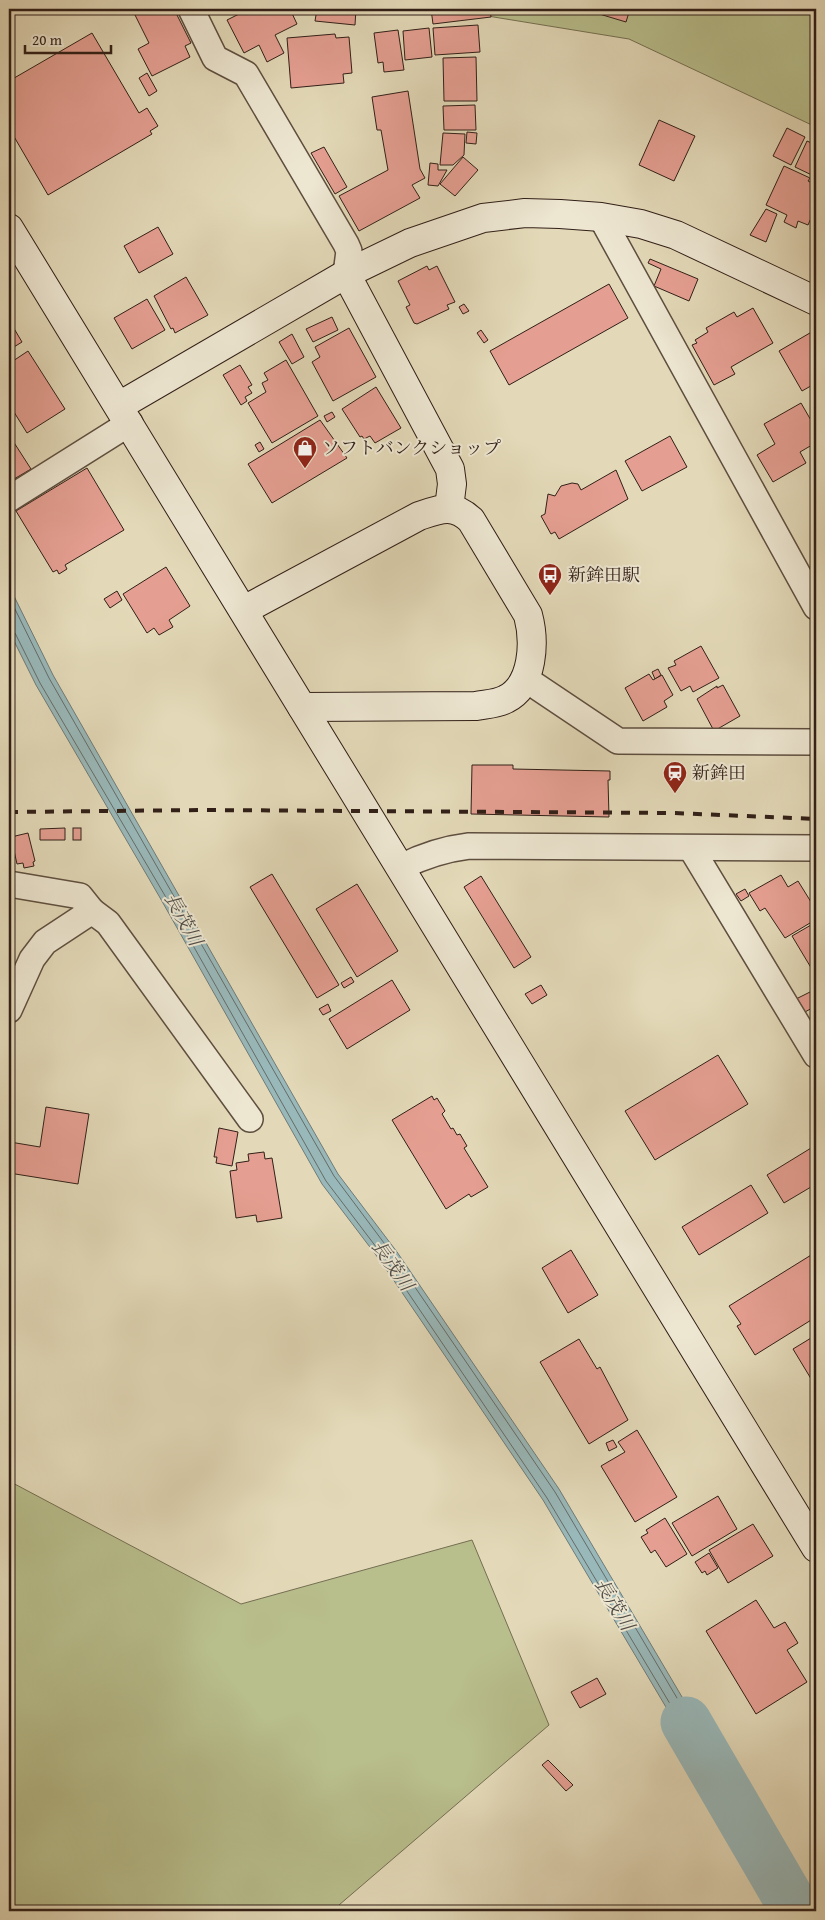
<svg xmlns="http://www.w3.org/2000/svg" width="825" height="1920" font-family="'Gentium Book Plus','Noto Serif JP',serif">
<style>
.green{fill:#b8be8c;stroke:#746e52}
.water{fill:#99b8b9;stroke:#6f7b78}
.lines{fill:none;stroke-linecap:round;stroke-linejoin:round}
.shore{stroke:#656c68;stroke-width:1}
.river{stroke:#99b8b9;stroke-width:51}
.building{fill:#e59f92;stroke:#311f17}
.street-casing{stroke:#5e4e3f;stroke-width:28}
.secondary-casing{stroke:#311f17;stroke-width:30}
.street{stroke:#ede6d1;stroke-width:25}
.secondary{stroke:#ede6d1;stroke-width:28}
.rail{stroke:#311f17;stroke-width:4;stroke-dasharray:9 9;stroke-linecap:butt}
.labels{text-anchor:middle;stroke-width:4;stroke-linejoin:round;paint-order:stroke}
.poi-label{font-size:18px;fill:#311f17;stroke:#ede6d1;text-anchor:start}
.water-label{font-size:19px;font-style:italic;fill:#504d48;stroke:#ede6d1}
</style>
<rect width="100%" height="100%" fill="#e3d9b8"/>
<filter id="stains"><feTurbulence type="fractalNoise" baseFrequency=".004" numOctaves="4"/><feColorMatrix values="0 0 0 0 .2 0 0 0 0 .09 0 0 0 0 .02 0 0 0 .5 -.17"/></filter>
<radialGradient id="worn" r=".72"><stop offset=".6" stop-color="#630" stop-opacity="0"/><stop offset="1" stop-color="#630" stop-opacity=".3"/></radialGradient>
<g class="green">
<polygon points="467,9 816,9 816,127 629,39 469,13"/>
<polygon points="9,1481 241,1604 472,1540 549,1725 332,1911 9,1911"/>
</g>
<polygon class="water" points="9,586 53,675 338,1174 397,1252 559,1489 730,1778 714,1788 543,1500 382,1263 322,1184 159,896 36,685 9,631"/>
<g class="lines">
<polyline class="shore" points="9,597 49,678 334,1176 393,1255 555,1492 722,1774 721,1778 715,1779 547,1498 386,1260 326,1181 164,894 40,683 15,633 9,630"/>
<polyline class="river" points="686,1722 796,1911"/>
</g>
<g class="building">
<polygon points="132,9 174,9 191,43 185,46 190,57 152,76 138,49 149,43"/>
<polygon points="249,9 264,9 265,12 271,9 290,9 297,24 275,35 284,53 267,62 259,45 244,53 227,20"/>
<polygon points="317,9 356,9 355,25 315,21"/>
<polygon points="431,9 490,9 491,17 433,24"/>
<polygon points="598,9 630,9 626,22 596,13"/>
<polygon points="478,25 480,52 435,55 433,28"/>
<polygon points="429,28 432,57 405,60 403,31"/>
<polygon points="398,30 404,70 384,72 383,62 378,63 374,33"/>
<polygon points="92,33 139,113 147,108 158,126 150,131 152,134 48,195 9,128 9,81"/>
<polygon points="335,34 336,38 349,37 352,73 343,74 344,83 291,88 287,38"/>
<polygon points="476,57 477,101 444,101 443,58"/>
<polygon points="147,73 157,91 149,96 139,78"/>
<polygon points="408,91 420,169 425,178 412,185 420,198 359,231 339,196 388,170 381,130 377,130 372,97"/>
<polygon points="475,105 476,130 444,130 443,106"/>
<polygon points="659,120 695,136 674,181 639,165"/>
<polygon points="787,128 805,137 791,165 773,156"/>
<polygon points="467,132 477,133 476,144 466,143"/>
<polygon points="443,133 465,134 464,155 453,165 440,165"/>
<polygon points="807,141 816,145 816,177 795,167"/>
<polygon points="324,147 347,187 335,194 311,153"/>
<polygon points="463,157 478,170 455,196 440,184"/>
<polygon points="430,163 438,164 438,170 447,170 438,186 428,185"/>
<polygon points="784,166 810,178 808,181 816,185 816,207 808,225 798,221 796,228 784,222 787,215 766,205"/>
<polygon points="766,209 777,214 766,242 750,235"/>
<polygon points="158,227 173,254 139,273 124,246"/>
<polygon points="650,259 698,279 689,301 654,286 661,269 648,263"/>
<polygon points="427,266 429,270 437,266 455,302 447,305 449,309 417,324 414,323 406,307 410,305 398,281"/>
<polygon points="186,277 208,315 175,333 173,328 171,329 154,296"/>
<polygon points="609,284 628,318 509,385 490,351"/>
<polygon points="147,299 165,330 132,349 114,318"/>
<polygon points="464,304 469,311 463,314 459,307"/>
<polygon points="753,308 773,343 731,367 735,374 714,385 692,345 697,343 695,340 708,332 706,328 734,312 737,317"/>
<polygon points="332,317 338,330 313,342 306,329"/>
<polygon points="9,320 22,342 9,350"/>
<polygon points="349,328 376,377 333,401 312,362 320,357 315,347"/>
<polygon points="481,330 488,340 484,343 477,333"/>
<polygon points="815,330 816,383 802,391 779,351"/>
<polygon points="292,334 304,357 292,364 279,342"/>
<polygon points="28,351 65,409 27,433 9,404 9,369 13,367 10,363"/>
<polygon points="286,360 318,416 272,443 248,403 266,392 262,383 268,380 264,373"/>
<polygon points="240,365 252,385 248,387 252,393 245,397 247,401 241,405 223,375"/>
<polygon points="376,387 401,428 375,443 370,436 364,439 362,436 360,437 342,409"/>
<polygon points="801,403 816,429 816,452 812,445 800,452 806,463 773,482 757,455 775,444 764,424"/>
<polygon points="332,412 335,417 327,422 324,416"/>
<polygon points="320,420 347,458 272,503 248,464"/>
<polygon points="670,436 687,467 642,491 625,461"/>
<polygon points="13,441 31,469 9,482 9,444"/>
<polygon points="260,442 264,449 259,452 255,445"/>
<polygon points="87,468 124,530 65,565 67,569 59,574 57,570 53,572 16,511"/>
<polygon points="616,470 628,499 559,539 555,532 551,534 541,516 545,514 548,494 555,496 561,486 572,483 578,484 581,490"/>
<polygon points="166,567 190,606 169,620 173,627 159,635 154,628 147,633 123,594"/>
<polygon points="117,591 122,600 110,608 104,599"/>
<polygon points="701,646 719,678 693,692 690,686 681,691 668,668 676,665 674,661"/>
<polygon points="658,669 661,675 655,679 652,672"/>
<polygon points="649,674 653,680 662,675 673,695 664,701 667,707 643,721 625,688"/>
<polygon points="723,685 740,716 714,731 697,699 717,686 717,688"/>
<polygon points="472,765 513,765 513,769 610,771 610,780 608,780 609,817 471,814"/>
<polygon points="65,828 65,840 40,840 40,829"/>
<rect x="73" y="828" width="8" height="12"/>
<polygon points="28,833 35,861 33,862 34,866 24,868 23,863 17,864 11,837"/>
<polygon points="272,874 339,985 317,998 250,887"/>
<polygon points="781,875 788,887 798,881 816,910 816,970 813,971 792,936 811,925 810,923 785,938 765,908 760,911 749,893"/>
<polygon points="481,876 531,957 514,968 464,887"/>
<polygon points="357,884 398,951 357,977 316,909"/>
<polygon points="745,889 749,896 741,901 736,894"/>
<polygon points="351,977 354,982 344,988 341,983"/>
<polygon points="392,980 410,1010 347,1049 329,1019"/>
<polygon points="541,985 547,995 532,1004 525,994"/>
<polygon points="816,989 816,1006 803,1013 796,999"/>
<polygon points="328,1004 331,1011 323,1015 319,1009"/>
<polygon points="718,1055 748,1104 655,1160 625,1111"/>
<polygon points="432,1096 434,1100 437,1098 445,1111 442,1114 451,1129 453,1128 457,1135 460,1134 467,1146 464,1148 488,1187 471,1197 469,1194 446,1209 392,1120"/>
<polygon points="46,1107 89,1114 78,1184 9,1173 10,1142 40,1147"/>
<polygon points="219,1128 238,1132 232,1166 216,1163 217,1157 214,1157"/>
<polygon points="816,1145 816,1184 784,1203 767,1175"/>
<polygon points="264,1152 265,1159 272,1158 282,1218 257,1222 256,1215 236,1218 230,1171 237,1170 236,1163 249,1161 248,1154"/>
<polygon points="751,1185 768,1213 699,1255 682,1227"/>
<polygon points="571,1250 598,1295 568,1313 542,1268"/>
<polygon points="816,1252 816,1317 755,1355 737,1326 741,1324 729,1306"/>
<polygon points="816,1335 816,1387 793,1349"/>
<polygon points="579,1339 597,1369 600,1367 628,1420 589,1444 540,1362"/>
<polygon points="637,1430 677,1497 635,1522 601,1466 625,1452 618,1442"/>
<polygon points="613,1440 617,1447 609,1451 606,1443"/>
<polygon points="718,1496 737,1529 692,1556 672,1523"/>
<polygon points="665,1518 687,1554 666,1567 655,1550 651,1553 641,1537 648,1533 646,1530"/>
<polygon points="753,1524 773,1556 728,1583 709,1550"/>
<polygon points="709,1553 718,1568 707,1575 705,1571 702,1573 695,1562"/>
<polygon points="756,1600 774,1628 785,1622 798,1643 787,1650 807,1682 756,1714 706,1631"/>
<polygon points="597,1678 606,1694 580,1708 571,1692"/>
<polygon points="548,1760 573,1785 566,1791 542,1765"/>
</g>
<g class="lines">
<g class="street-casing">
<g id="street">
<polyline points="191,9 215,58 246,74 346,244 349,251 346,274"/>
<polyline points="601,217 816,607"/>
<polyline points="9,499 130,423"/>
<polyline points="524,678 618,741 816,742"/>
<polyline points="691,848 816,1055"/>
<path d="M401,867C423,856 444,849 469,846L816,848"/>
<polyline points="9,884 80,896 92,911"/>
<polyline points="9,1010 32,959 45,942 92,911 108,923 250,1119"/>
</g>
</g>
<g class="secondary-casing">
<g id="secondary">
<polyline points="9,228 816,1548"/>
<polyline points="346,274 450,469 452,484 449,508"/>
<polyline points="119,406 346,274 410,243 483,218 525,213 560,214 601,217 641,224 676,235 816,301"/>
<path d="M244,610L419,516C440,509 453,503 471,520L528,615C535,641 534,685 506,699C497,704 486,704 476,706L302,707"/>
</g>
</g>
<use href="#street" class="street"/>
<use href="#secondary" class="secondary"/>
<polyline class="rail" points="9,812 202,810 675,813 816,819"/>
</g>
<defs>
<g id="shop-pin" transform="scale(1.25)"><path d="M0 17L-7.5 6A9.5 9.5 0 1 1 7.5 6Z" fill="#8f2418" stroke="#ede6d1"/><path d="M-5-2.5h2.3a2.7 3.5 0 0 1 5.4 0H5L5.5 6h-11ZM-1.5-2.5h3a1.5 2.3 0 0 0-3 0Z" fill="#fff"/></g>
<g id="bus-pin" transform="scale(1.25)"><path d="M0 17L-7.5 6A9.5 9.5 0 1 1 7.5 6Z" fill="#8f2418" stroke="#ede6d1"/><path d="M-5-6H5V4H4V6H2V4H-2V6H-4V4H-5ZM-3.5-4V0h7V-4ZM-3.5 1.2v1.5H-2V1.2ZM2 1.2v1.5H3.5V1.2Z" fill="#fff"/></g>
<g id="station-pin" transform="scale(1.25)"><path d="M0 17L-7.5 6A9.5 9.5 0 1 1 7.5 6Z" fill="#8f2418" stroke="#ede6d1"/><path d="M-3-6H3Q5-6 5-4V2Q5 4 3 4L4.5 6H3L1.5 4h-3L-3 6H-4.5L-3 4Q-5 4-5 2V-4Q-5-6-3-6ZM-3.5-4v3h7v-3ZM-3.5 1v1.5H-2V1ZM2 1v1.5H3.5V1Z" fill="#fff"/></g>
</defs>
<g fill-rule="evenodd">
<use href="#shop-pin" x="305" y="448"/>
<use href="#bus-pin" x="550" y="575"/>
<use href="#station-pin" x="675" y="773"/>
</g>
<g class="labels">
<g class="poi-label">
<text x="322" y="454">ソフトバンクショップ</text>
<text x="568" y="581">新鉾田駅</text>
<text x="692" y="779">新鉾田</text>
</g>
<g class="water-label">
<text transform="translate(184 919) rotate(61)" y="7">長茂川</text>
<text transform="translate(393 1265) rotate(55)" y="7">長茂川</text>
<text transform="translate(615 1604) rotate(59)" y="7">長茂川</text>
</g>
</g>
<rect width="825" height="1920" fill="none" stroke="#e3d9b8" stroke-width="30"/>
<rect x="10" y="10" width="805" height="1900" fill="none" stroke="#311f17" stroke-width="2.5"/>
<rect x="15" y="15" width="795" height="1890" fill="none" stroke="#311f17"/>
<path d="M25 45v8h86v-8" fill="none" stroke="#311f17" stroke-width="2.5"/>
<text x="32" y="45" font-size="15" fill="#311f17" stroke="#ede6d1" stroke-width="4" paint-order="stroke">20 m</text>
<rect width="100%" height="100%" filter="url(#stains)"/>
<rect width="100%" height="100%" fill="url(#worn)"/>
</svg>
